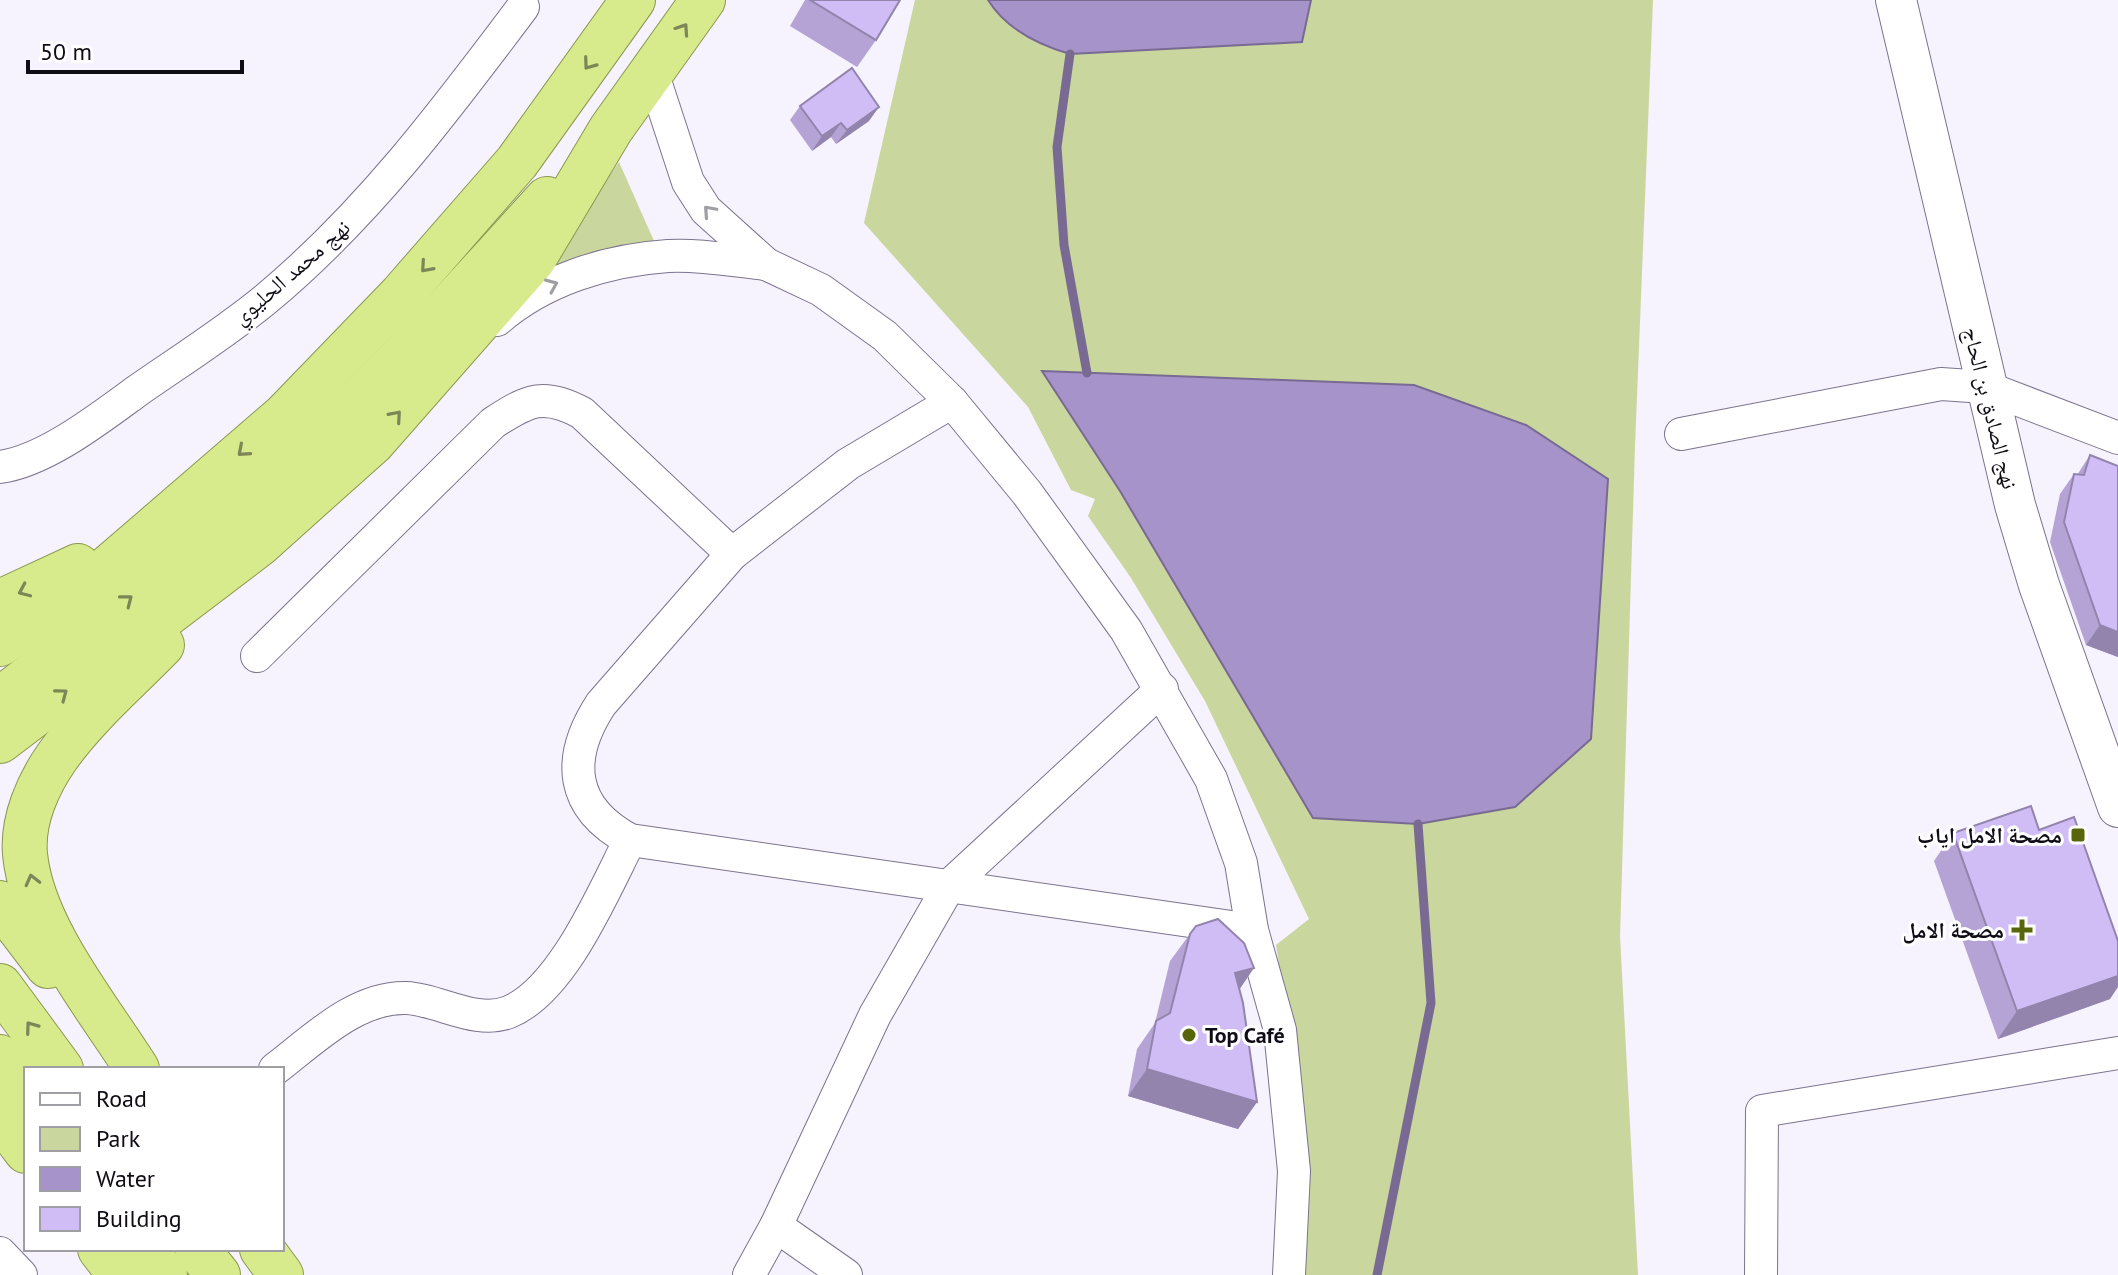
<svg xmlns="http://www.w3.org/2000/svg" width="2118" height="1275" font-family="'PT Sans','Noto Naskh Arabic',sans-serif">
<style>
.green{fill:#c9d69d}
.water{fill:#a693c9;stroke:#796a93;stroke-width:2}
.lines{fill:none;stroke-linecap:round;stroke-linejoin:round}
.stream{stroke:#796a93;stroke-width:9}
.minor-casing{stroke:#7c738e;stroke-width:34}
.tertiary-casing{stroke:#7c738e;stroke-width:42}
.trunk-casing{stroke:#8b9850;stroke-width:46}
.minor{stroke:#fff;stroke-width:32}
.tertiary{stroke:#fff;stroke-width:40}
.trunk{stroke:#d7ea8c;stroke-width:44}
.wall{fill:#b4a3d4}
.shaded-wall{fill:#9284ac}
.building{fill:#d1bdf6;stroke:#9284ac;stroke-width:2}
.oneway{stroke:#7d8657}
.oneway2{stroke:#9f9ea2}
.poi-dot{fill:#58650a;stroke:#fff;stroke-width:3}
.labels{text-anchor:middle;stroke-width:6;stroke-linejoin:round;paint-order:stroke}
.street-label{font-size:22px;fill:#100c16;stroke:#fff}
.poi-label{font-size:22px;font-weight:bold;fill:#100c16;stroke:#fff;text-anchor:end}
</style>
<rect width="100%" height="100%" fill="#f6f2fe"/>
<g class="green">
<path d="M915,0H988C1006,29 1039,45 1070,54L1302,42L1311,0H1653L1635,446L1620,936L1638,1275H1301L1292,1050L1276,945L1309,919L1205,701L1131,578L1088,516L1095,499L1071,490L1028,407L864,223Z"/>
<polygon points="619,162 654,241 543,271"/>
</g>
<g class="water">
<path d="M988,0H1311L1302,42L1070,54C1039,45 1006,29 988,0Z"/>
<polygon points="1042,371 1414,385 1526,425 1608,479 1591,739 1515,807 1418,824 1313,818 1120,491"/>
</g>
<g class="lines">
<g class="stream">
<polyline points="1070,54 1057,147 1064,245 1087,373"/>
<polyline points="1377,1275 1431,1003 1418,824"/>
</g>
<g class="minor-casing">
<g id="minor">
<polyline points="653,75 688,182 706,210 766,264 821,290 885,336 952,402 1027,493 1126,630 1211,779 1241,863 1252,930 1280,1030 1294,1171 1289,1275"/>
<path d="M497,320C543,280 607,260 668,256C700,254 735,261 766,264"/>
<path d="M952,402L848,464L732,554L601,704C565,759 570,808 630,840L1252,930"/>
<polyline points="1681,434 1941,384 1985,387 2118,438"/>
<path d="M0,467C45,461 100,418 137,391C180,361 226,332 266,299C367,215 445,111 523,7"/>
<path d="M257,656L493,423C528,400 544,392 582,413L732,554"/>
<path d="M275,1069C312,1041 356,996 407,998C440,1000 476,1025 509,1012C563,990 604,890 630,840"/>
<polyline points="776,1226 846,1275"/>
<polyline points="0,1253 21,1275"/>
<polyline points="749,1275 776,1226 875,1015 949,886 1162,689"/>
<polyline points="1761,1275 1762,1111 2118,1053"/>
</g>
</g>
<g class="tertiary-casing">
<polyline id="tertiary" points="1896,0 2015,505 2039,585 2118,807"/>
</g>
<g class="trunk-casing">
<g id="trunk">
<polyline points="0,602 78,566"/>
<polyline points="0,644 80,592 284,416 401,295 517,162 633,0"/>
<path d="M0,700C98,623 201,550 292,465C383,382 464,290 547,199"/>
<polyline points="0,741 258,545 373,442 533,260 611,129 703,0"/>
<polyline points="0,903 48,966"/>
<polyline points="0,986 61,1069"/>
<polyline points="0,1057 26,1093"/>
<path d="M137,1069C98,1007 32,928 25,854C22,820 38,784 57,757C86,716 127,681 162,645"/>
<polyline points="0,1116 26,1151"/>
<polyline points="100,1249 120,1275"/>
<polyline points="144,1249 165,1275"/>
<polyline points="197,1249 218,1275"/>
<polyline points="262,1249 281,1275"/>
</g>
</g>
<use href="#minor" class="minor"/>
<use href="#tertiary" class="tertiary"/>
<use href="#trunk" class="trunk"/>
</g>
<g class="wall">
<polygon points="805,0 900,0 876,40 857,67 790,26"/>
<polygon points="800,106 869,121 836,144 831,137 812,151 790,120"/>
<polygon points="2090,455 2118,466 2118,657 2086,645 2050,542 2060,494 2074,474 2077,475"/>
<polygon points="2039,830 2110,999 1998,1039 1934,861 1953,833"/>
<polygon points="1190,934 1239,989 1257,1102 1238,1129 1128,1096 1137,1049 1155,1023 1170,961"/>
</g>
<g class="shaded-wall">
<polygon points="879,107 869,121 836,144 847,130"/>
<polygon points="841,123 831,137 812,151 822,136"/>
<polygon points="2100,625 2118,632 2118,657 2086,645"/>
<polygon points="1254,968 1235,996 1235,973"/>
<polygon points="2118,976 2118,987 2110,999 1998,1039 2017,1011"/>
<polygon points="1147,1069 1257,1102 1238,1129 1128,1096"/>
</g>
<g class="building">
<polygon points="810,0 900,0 876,40"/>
<polygon points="852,68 879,107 847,130 841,123 822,136 800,106"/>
<polygon points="2090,455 2118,466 2118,632 2100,625 2064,522 2074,474 2084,475"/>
<polygon points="2031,806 2039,830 2074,817 2118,941 2118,976 2017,1011 1953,833"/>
<polygon points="1218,919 1244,943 1254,968 1235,973 1243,1003 1257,1102 1147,1069 1156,1021 1170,1013 1190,934 1196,926"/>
</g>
<defs><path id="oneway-chevron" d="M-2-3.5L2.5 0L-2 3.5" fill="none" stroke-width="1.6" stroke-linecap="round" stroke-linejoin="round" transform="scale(2)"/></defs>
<g class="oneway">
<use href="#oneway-chevron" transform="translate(683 29) rotate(-56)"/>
<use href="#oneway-chevron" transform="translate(589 64) rotate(126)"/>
<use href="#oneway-chevron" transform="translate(426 267) rotate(131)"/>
<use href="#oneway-chevron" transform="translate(396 416) rotate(-49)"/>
<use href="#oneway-chevron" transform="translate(243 451) rotate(139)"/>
<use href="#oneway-chevron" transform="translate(24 591) rotate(156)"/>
<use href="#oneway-chevron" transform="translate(127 600) rotate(-38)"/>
<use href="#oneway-chevron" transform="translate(62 694) rotate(-37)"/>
<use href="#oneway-chevron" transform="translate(32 880) rotate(-104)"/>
<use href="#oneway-chevron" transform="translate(31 1027) rotate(-126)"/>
</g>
<g class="oneway2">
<use href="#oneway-chevron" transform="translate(709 211) rotate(-132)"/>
<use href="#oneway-chevron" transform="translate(552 285) rotate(-23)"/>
</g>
<g class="poi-dot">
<rect x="2070" y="827" width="16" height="16" rx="4"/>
<path d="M2018 918h8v8h8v8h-8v8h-8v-8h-8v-8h8z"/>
<circle cx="1189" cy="1035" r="8"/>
</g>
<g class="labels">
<g class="street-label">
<text transform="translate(291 272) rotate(-41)" y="8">نهج محمد الحليوي</text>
<text transform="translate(1991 408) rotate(76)" y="8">نهج الصادق بن الحاج</text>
</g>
<g class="poi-label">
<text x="2062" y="843">مصحة الامل اياب</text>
<text x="2004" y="938">مصحة الامل</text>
<text x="1205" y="1043" text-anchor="start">Top Café</text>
</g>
</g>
<rect x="24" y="1067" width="260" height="184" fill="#ffffff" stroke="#9f9ea2" stroke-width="2"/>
<rect x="40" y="1093" width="40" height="12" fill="#ffffff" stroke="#9f9ea2" stroke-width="2"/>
<text x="96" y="1107" font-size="24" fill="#100c16">Road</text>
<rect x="40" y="1127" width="40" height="24" fill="#c9d69d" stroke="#9f9ea2" stroke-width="2"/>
<text x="96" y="1147" font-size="24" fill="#100c16">Park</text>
<rect x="40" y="1167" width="40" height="24" fill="#a693c9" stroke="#9f9ea2" stroke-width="2"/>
<text x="96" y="1187" font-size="24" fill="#100c16">Water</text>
<rect x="40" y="1207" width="40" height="24" fill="#d1bdf6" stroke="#9f9ea2" stroke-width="2"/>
<text x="96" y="1227" font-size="24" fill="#100c16">Building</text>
<path d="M28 60v12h214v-12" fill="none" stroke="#100c16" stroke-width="4"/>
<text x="40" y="60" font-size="24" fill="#100c16" stroke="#ffffff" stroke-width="6" paint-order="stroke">50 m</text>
</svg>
